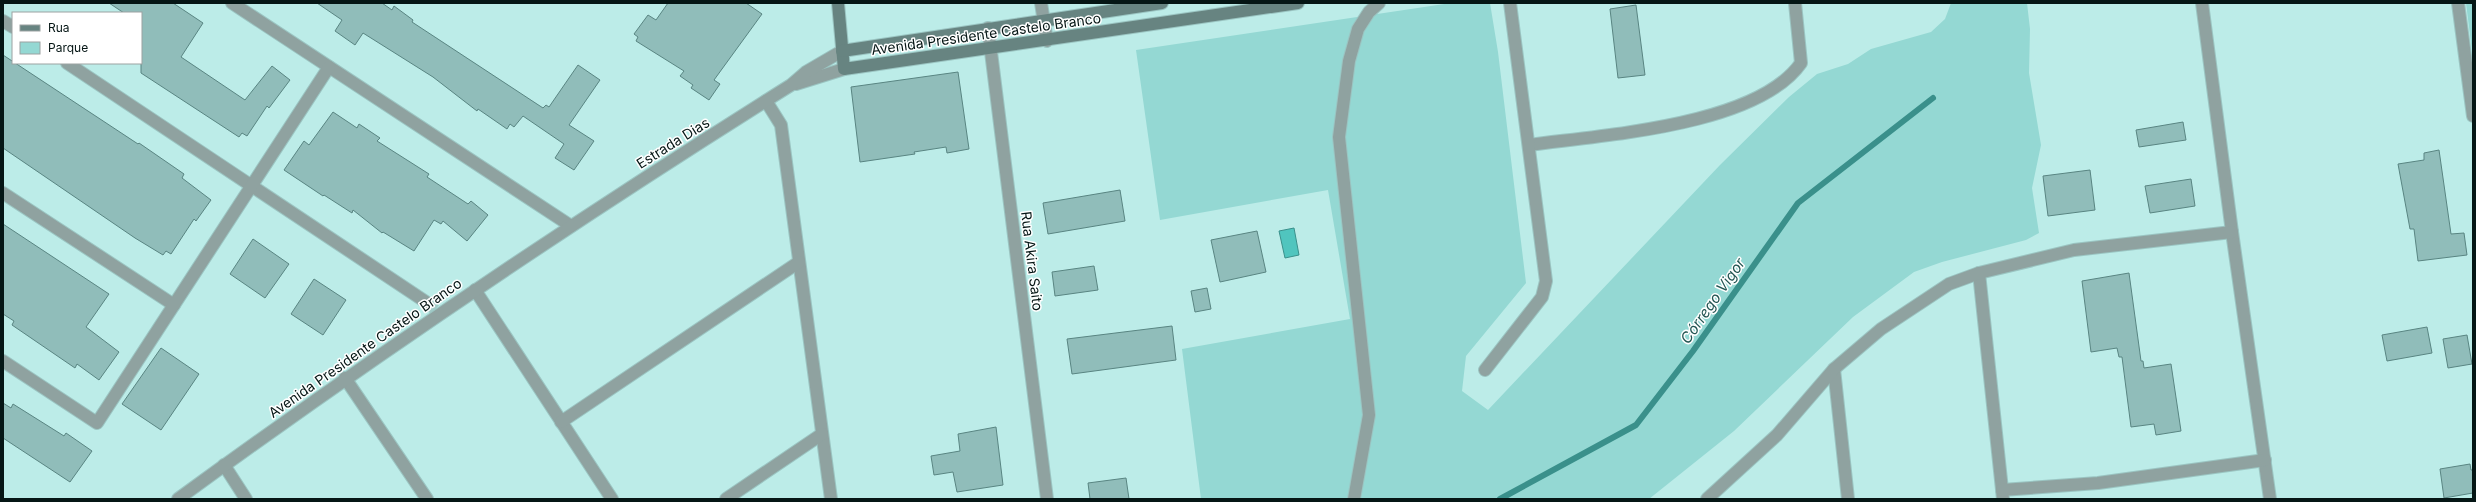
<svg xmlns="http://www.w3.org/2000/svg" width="2476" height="502" font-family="Inter,sans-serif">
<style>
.green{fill:#94d8d3}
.water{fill:#50c5be;stroke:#3a908b}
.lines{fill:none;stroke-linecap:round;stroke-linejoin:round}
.stream{stroke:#3a908b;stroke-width:6}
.building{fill:#90bdba;stroke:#598582}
.street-tunnel{stroke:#a1ccc8;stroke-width:12;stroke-dasharray:12 6;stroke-linecap:butt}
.street-casing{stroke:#9bc5c2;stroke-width:14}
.secondary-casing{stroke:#9bc5c2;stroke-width:14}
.street{stroke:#8fa2a0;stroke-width:12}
.secondary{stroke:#678481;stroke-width:12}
.labels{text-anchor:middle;stroke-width:3;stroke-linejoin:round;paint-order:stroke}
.street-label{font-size:14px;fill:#051615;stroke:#fff}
.water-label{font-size:15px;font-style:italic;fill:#225552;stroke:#fff}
</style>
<rect width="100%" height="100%" fill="#bcece8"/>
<g class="green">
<polygon points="1451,3 1490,3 1498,52 1526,283 1466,356 1462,391 1488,410 1720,165 1789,97 1817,74 1848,64 1871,49 1931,32 1945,19 1951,3 2027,3 2030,29 2029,73 2041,145 2032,188 2039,233 2026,240 1942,262 1914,272 1853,317 1734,431 1649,499 1201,499 1182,349 1350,319 1328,190 1160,220 1136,50"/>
<polygon points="2466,3 2473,3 2473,59"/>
</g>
<polygon class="water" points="1294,228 1299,255 1285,258 1279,231"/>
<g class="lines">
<polyline class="stream" points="1500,499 1636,425 1693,351 1798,203 1933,98"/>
</g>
<g class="building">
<polygon points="109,3 173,3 203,23 181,57 245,100 272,66 290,80 269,108 267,106 247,136 242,133 239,137 141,73 141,13 124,13"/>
<polygon points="317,3 382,3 392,10 394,6 413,20 412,22 543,108 546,105 549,107 578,65 600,80 569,125 594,141 574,170 555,158 564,144 523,116 514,127 510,124 507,129 478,109 477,111 433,77 363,33 355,45 335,31 342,20"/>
<polygon points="668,3 746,3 762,14 714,80 720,84 709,100 691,88 693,85 680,76 684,71 636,41 638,37 634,34 648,15 656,20"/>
<polygon points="1636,5 1645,75 1618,78 1610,9"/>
<polygon points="3,55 138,144 139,143 184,174 182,178 211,200 196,221 194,219 171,254 166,251 163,255 135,238 3,148"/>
<polygon points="958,72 969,149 947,153 946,147 914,152 915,154 860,162 851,87"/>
<polygon points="333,112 357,128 359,124 380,138 377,141 429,174 427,177 468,204 471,201 488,215 467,241 443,221 441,224 434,220 414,251 383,232 382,233 353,210 352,213 324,195 323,196 284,170 304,141 309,145"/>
<polygon points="2183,122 2186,140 2139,147 2136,130"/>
<polygon points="2439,150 2451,234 2464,233 2467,255 2418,261 2414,229 2410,229 2398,164 2424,160 2424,153"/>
<polygon points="2090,170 2095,210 2048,216 2043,176"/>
<polygon points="2191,179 2195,206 2150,213 2145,186"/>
<polygon points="1120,190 1125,221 1048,234 1043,203"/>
<polygon points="3,224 109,294 86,327 119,352 99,380 77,364 75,368 12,325 14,321 3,314"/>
<polygon points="1257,231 1266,272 1220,282 1211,240"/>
<polygon points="253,239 289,264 265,298 230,274"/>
<polygon points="1094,266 1098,290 1055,296 1052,272"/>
<polygon points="2129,273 2141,361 2143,361 2144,368 2171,364 2181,431 2156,435 2154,424 2131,427 2122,357 2119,357 2117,348 2091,352 2082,281"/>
<polygon points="314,279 346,300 323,335 291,314"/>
<polygon points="1207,288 1211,309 1195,312 1191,291"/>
<polygon points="1172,326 1176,360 1072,374 1067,339"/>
<polygon points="2427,327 2432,353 2387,361 2382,335"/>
<polygon points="2467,335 2472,364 2448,368 2443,339"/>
<polygon points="161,348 199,374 161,430 122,404"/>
<polygon points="3,403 11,408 13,404 64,436 66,433 92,451 70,482 3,438"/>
<polygon points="996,427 1003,485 957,492 953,472 934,475 931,456 960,451 958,434"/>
<polygon points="2470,464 2471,470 2473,470 2473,493 2444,498 2440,469"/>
<polygon points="1126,478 1129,499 1090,499 1088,483"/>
</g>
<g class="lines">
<polyline class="street-tunnel" points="426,302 438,312"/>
<g class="street-casing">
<g id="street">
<polyline points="232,3 571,226"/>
<polyline points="1041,3 1047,41"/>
<polyline points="2202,3 2232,232 2270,499"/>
<polyline points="2458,3 2473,116"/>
<polyline points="3,21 13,27"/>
<polyline points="988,28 1047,499"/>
<polyline points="67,63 426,302"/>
<polyline points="796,84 844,69"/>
<polyline points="766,101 781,125 831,499"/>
<path d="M1529,145C1602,135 1757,126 1801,63L1795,3"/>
<polyline points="3,193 174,305"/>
<polyline points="1979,273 2003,499"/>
<polyline points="475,290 612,499"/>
<polyline points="3,361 97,423 329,67"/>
<polyline points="1834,369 1848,499"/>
<polyline points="1485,370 1542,297 1546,281 1510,3"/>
<polyline points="345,378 427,499"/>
<polyline points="561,422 799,262"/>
<polyline points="224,465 246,499"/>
<polyline points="2002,490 2098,483 2265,460"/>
<path d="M178,499C378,353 582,216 791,85L806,72L842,51"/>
<polyline points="726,499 822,434"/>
<polyline points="1354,499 1369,415 1339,137 1349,61 1358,29 1369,12 1379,3"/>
<polyline points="1707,499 1777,435 1834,369 1881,329 1949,284 1979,273 2074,250 2232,232"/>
</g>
</g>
<g class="secondary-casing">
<g id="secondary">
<polyline points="838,3 844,69 1298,3"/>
<polyline points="842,51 1162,3"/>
</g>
</g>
<use href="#street" class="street"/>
<use href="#secondary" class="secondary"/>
</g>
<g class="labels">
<g class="street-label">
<text transform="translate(986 34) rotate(-8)" y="5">Avenida Presidente Castelo Branco</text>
<text transform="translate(673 143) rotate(-32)" y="5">Estrada Dias</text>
<text transform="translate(1032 261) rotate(83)" y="5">Rua Akira Saito</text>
<text transform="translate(365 348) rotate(-35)" y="5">Avenida Presidente Castelo Branco</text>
</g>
<g class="water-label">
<text transform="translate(1713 301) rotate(-55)" y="5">Córrego Vigor</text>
</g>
</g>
<rect width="2476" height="502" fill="none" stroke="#051615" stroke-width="8"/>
<rect x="12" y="12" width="130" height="52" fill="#ffffff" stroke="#9ba2a1"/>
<rect x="20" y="25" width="20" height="6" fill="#678481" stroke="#9ba2a1"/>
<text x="48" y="32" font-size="12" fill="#051615">Rua</text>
<rect x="20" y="42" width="20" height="12" fill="#94d8d3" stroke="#9ba2a1"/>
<text x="48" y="52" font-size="12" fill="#051615">Parque</text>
</svg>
